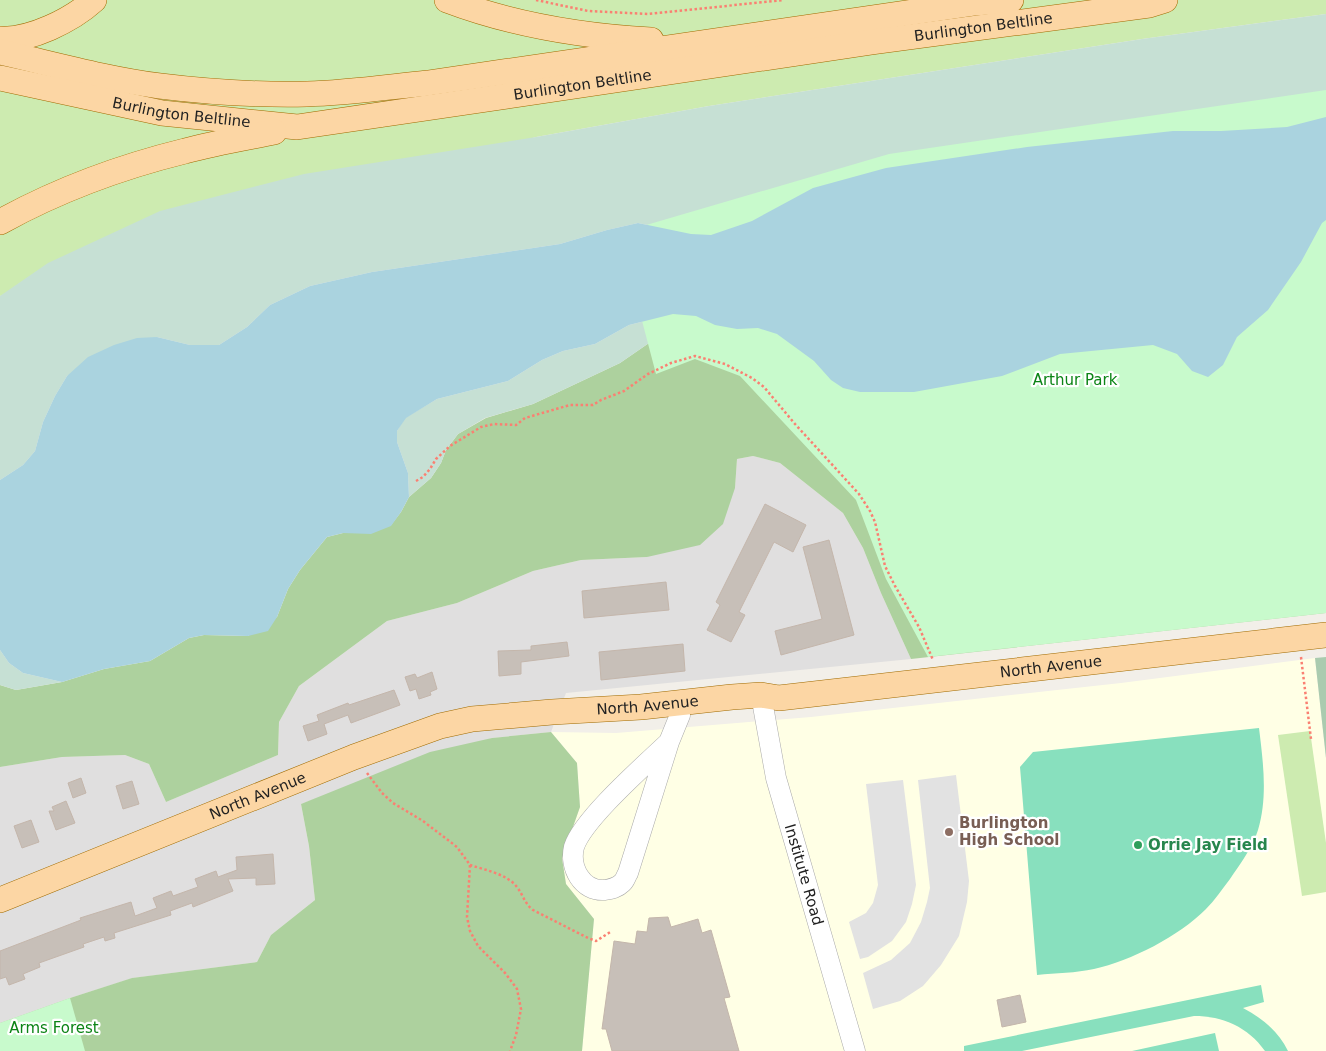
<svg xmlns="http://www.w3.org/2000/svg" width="1326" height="1051" font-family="'DejaVu Sans',sans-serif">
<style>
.residential{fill:#e0dfdf}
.education{fill:#ffffe5}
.grass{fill:#cdebb0}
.forest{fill:#add19e}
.wetland{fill:#c6e0d4}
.cemetery{fill:#aacbaf}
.park{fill:#c8facc}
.pitch{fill:#88e0be}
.parking{fill:#e2e2e2}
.water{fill:#aad3df}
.building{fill:#c7bfb8;stroke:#c4b6ab}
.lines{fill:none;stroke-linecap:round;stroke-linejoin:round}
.minor-casing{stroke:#a9a9a9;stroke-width:21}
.major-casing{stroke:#a06b00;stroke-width:26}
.path{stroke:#fa8072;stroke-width:2.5;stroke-dasharray:2.5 2.5;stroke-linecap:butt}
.minor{stroke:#fff;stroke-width:20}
.major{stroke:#fcd6a4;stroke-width:25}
.education-dot{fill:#8d6e63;stroke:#fff;stroke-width:2}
.leisure-dot{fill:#2e9e5b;stroke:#fff;stroke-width:2}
.labels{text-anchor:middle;stroke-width:4.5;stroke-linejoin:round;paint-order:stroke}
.street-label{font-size:15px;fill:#222;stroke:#fff}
.park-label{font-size:15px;fill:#0c8416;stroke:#fff}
.education-label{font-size:15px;font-weight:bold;fill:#785e54;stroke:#fff;text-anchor:start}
.leisure-label{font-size:15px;font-weight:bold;fill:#27864d;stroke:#fff;text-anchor:start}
</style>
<rect width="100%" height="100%" fill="#f2efe9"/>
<polygon class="residential" points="753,456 780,463 843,513 863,548 881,593 911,659 566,693 551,732 492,738 301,804 309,846 315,900 271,935 257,962 133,978 70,998 0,1023 0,767 62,757 125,755 149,764 166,802 278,755 279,722 299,686 387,621 457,603 533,571 581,560 647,557 735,488 737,459"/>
<polygon class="education" points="1315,658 1326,758 1326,1051 582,1051 594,919 566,884 562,858 580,807 577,763 551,732 616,733 811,717 1121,683"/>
<g class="grass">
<polygon points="0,0 1326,0 1326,14 1142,39 709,106 536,137 0,296"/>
<polygon points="1310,731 1326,843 1326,892 1302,896 1278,735"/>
</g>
<g class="forest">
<polygon points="675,336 1326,613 911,659 881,593 863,548 843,513 780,463 753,456 737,459 735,488 723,524 700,545 647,557 581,560 533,571 457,603 387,621 299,686 279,722 278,755 166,802 149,764 125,755 62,757 0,767 0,685 16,690 62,682 104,669 150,661 189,638 204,635 248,636 277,617 288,589 300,570 327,537 343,533 371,533 391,525 401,512 409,497 431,478 441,463 446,450 458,434 486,418 533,404 620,363 649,343"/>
<polygon points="551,732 577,763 580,807 562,858 566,884 594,919 582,1051 0,1051 0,1023 70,998 132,978 257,962 271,935 315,900 309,846 301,804 430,752 492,738"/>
</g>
<g class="wetland">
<polygon points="1326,14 1326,117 691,234 638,223 607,230 560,244 372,272 310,286 270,305 247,327 219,345 190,345 157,337 67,376 55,396 43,422 35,451 23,465 0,480 0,296 48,263 160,211 304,174 536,137 709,106 1142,39"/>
<polygon points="673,314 649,343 620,363 533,404 485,418 458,434 446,450 441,463 431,478 409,497 408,473 397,442 397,431 405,418 437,399 508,381 542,360 563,351 595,344 629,325"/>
<polygon points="0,650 9,663 23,673 62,682 16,690 0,685"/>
</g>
<polygon class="cemetery" points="1326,657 1326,758 1315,658"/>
<g class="park">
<polygon points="1326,90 1326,613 928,657 886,579 856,500 740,376 695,359 656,374 619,233 889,154"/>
<polygon points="70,998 85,1051 0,1051 0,1023"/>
</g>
<g class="pitch">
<path d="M1259,728C1263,761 1268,797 1258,830C1253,847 1240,864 1230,879C1222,889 1215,900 1206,909C1179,936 1131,961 1094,969C1076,973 1056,973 1037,975L1020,767L1033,752Z"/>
<path d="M1261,985L1264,1002L1243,1008C1262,1018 1278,1031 1288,1051H1265C1248,1027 1223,1016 1194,1016L1022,1051H964V1046Z"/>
<polygon points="1215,1033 1219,1051 1132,1051"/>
</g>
<g class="parking">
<polygon points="956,775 969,881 967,902 959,936 941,965 923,986 900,1001 873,1009 863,973 891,960 910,943 921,922 927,902 930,888 918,780"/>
<polygon points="903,780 916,885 912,904 906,922 892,941 868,957 860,959 849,922 866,913 873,903 878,885 866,784"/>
</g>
<polygon class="water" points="1326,117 1326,220 1322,223 1301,262 1268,310 1237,337 1223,365 1208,377 1192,371 1177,354 1153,345 1060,354 1002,376 914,392 860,392 843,388 831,380 814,361 777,334 758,328 737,329 715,325 696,316 673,314 629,325 595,344 563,351 542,360 508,381 437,399 406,418 397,431 397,442 408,473 409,497 401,512 391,526 371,534 343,533 327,537 300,570 288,589 277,617 268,631 248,636 204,635 189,638 150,661 104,669 62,682 23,673 9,663 0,650 0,480 23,465 35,451 43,422 55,396 67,376 88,357 114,345 137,338 157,337 190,345 219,345 247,327 270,305 310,286 372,272 560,244 607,230 638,223 691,234 711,235 752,221 813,188 886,168 1027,147 1173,131 1221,131 1287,127"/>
<g class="building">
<polygon points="765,504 806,525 793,552 774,542 739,612 745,615 731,642 707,630 720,605 716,602"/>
<polygon points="829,540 854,635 781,655 775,631 822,619 803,547"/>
<polygon points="666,582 669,610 584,618 582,591"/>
<polygon points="567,642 569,656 521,662 521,674 499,676 498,651 531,650 531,646"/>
<polygon points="683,644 685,671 601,680 599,652"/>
<polygon points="432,672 437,689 430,692 431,695 419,699 416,689 410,691 405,677 415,674 417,678"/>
<polygon points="394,690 400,705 351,723 348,715 324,724 327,734 308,741 303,726 319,721 317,715 348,703 349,705"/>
<polygon points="81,778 86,793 73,798 68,783"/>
<polygon points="132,781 139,804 123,809 116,786"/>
<polygon points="66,801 75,823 56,830 49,811 54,811 52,807"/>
<polygon points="31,820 39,842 22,848 14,826"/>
<polygon points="273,854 275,884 256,885 256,878 228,879 233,891 193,907 192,903 170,911 171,915 114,933 115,938 105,941 104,937 83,944 84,947 39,963 40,967 23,974 25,979 9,985 6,977 0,979 0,951 81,920 80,918 131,902 135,916 157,908 153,898 171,891 173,896 198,887 195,879 216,871 218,877 237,870 236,857"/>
<polygon points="668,917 671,927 698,919 702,933 711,930 730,997 724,998 739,1051 612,1051 606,1029 602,1029 614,941 635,944 637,931 647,932 649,918"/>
<polygon points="1020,995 1026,1022 1002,1027 997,1000"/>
</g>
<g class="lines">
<g class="minor-casing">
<g id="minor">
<path id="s1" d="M761,695L776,778L855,1051"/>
<path d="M669,742C646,764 583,819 574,847C569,867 582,892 605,890C611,889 617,888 622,883C625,881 626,876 628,873L669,742L680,715"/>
</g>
</g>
<g class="major-casing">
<g id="major">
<path d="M447,0C513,25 580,36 651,40"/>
<path d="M0,39C30,41 72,20 94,0"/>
<path d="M0,52C53,64 106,79 160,86C208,92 258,95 307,94C348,93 388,87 428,83L975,3L1011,0"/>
<path id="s2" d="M0,78L162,113L297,127L872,42L1149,5L1165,0"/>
<path d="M0,222C58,190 120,167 185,151C214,143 244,138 274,132"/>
<path id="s3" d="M0,900L354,757L440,726L472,719L552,712L641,707L732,697L761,695L779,698L1326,635"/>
</g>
</g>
<g class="path">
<polyline points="536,0 588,11 648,14 784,0"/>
<polyline points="416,481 423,477 430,469 436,459 450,446 481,427 494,424 516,425 525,418 570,405 593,405 601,400 624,391 648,374 671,363 695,356 725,364 752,378 764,387 795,424 859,494 870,511 875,522 885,566 895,586 919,627 933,660"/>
<polyline points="1301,657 1311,739"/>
<polyline points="367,773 382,793 393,803 423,821 457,847 470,865 467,917 470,931 478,946 505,973 517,989 521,1009 516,1035 510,1051"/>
<path d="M470,865C485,870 507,874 517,887C523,895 525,904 533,910L588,938L596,941L612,931"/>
</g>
<use href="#minor" class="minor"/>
<use href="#major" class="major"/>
</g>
<circle class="education-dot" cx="949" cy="832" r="5"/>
<circle class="leisure-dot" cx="1138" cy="845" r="5"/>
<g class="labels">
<g class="street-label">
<text dy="5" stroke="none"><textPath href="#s2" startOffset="995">Burlington Beltline</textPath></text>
<text dy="5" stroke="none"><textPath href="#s2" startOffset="590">Burlington Beltline</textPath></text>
<text dy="5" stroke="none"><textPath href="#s2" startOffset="185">Burlington Beltline</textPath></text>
<text dy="5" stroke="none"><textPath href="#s3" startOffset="1088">North Avenue</textPath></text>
<text dy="5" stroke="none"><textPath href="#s3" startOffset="682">North Avenue</textPath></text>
<text dy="5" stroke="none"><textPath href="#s3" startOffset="278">North Avenue</textPath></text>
<text dy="5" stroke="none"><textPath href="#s1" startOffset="185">Institute Road</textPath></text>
</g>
<g class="park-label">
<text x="1075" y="385">Arthur Park</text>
<text x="54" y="1033">Arms Forest</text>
</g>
<g class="education-label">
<text x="959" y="828">Burlington<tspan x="959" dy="17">High School</tspan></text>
</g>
<g class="leisure-label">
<text x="1148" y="850">Orrie Jay Field</text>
</g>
</g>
</svg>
